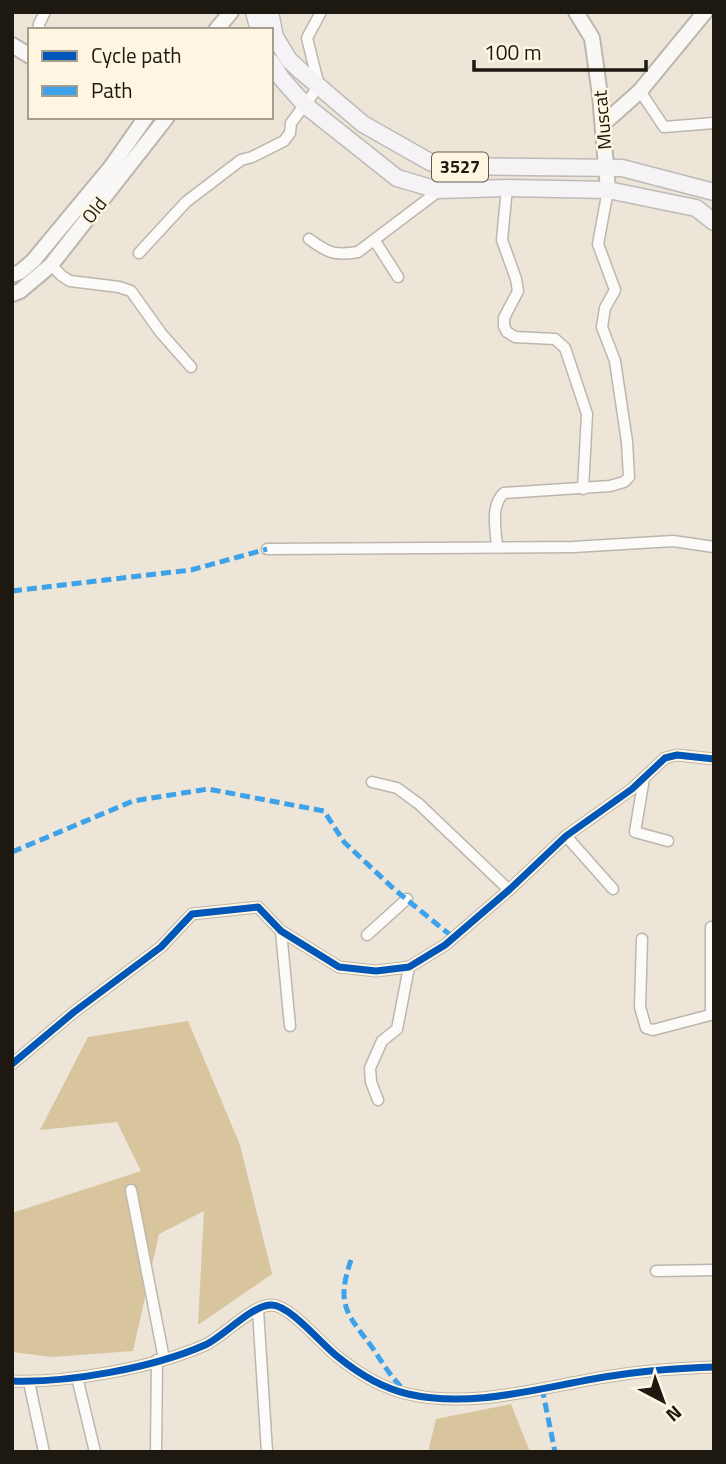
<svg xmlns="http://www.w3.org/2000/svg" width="726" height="1464" font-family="'Titillium Web',sans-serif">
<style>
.forest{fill:#d8c59e}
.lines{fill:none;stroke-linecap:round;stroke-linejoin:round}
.street-casing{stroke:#bcb7ad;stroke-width:13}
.secondary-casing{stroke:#bcb7ad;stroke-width:18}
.primary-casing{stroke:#bebab8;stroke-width:19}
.street{stroke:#fcfbf9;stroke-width:10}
.secondary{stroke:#f9f8f7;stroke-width:14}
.primary{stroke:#f5f3f5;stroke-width:16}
.quiet{stroke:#3da2ea;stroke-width:5;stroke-dasharray:10 5;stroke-linecap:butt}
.cycleway-casing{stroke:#fff6e2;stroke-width:11}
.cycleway{stroke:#0057b8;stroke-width:7}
.labels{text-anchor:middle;stroke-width:5;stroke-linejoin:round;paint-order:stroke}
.shield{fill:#fff6e2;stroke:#615b4f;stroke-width:2}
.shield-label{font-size:18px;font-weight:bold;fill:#1d1910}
.street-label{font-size:19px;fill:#1d1910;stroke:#fff6e2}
</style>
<rect width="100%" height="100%" fill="#ece5d8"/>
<g class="forest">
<polygon points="188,1021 240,1145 272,1274 198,1325 204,1211 159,1234 133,1351 52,1357 12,1352 12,1213 141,1171 117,1122 40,1130 88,1037"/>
<polygon points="511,1404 530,1452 428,1452 436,1419"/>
</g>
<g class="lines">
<g class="street-casing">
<g id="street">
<polyline points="39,30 39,24 45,12"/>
<polyline points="640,91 664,127 714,123"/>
<polyline points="507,188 502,240 516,279 518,291 504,318 504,326 507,332 515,337 555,339 565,348 587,414 583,489"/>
<path d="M309,239C328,253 335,256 358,252L440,190"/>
<polyline points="375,241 398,277"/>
<polyline points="139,253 186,202 241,160 252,157 284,141 290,133 291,123 319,86 307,38 321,12"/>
<polyline points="51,265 62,276 70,281 119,287 131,291 161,333 191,367"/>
<path d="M497,547C496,530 490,505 504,493L610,486L624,482L629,477L627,442L615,361L602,327L605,308L615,290L598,244L608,190"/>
<polyline points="267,549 573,547 673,541 714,547"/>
<polyline points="644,778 635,832 668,841"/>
<polyline points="372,782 397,788 419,804 509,890"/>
<polyline points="566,836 613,889"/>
<polyline points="711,927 711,1015"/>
<polyline points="281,931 290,1026"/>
<polyline points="367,935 407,899"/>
<polyline points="642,939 640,1007 646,1028 653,1030 714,1014"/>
<polyline points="12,1064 74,1012 161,947 192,914 258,907 281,931 339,967 376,971 409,967 445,945 509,890 566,836 632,789 665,758 677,755 714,759"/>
<polyline points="378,1100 371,1082 370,1068 382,1041 397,1029 409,967"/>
<polyline points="131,1190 164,1359"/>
<polyline points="656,1271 714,1270"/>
<polyline points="258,1310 267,1452"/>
<polyline points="77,1377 95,1452"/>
<path d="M12,1381C68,1383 153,1368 205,1345C223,1337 253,1304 272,1305C291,1306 322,1345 338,1357C359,1374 382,1388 408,1394C477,1410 551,1384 618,1375C650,1370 682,1368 714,1367"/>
<polyline points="29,1382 44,1452"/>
<polyline points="156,1452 157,1360"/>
</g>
</g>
<g class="secondary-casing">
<g id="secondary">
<polyline points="576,12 592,38 600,95 608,190"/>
<polyline points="216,30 231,12"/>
<polyline points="12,45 30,56"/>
<polyline points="603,124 640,91 705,12"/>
<polyline points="12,275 20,272 33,261 111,167 146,117"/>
<polyline points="12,294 20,291 51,265 167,117"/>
</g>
</g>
<g class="primary-casing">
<g id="primary">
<polyline points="254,12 259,30"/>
<polyline points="270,12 275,37 289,60 302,72 363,124 430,162 441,166 622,168 714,192"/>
<polyline points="271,62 282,79 305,105 397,178 438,190 507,188 608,190 696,208 714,222"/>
</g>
</g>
<use href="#street" class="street"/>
<use href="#secondary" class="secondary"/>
<use href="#primary" class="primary"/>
<g class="quiet">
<polyline points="12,591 191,570 267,549"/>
<polyline points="12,852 133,801 208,789 324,811 344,842 395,890 454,938"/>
<path d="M351,1260C335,1307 348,1314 374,1350C383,1364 392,1378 404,1390"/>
<polyline points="542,1388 555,1452"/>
</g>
<g class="cycleway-casing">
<g id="cycleway">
<polyline points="12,1064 74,1012 161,947 192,914 258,907 281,931 339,967 376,971 409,967 445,945 509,890 566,836 632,789 665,758 677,755 714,759"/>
<path d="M12,1381C68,1383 153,1368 205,1345C223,1337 253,1304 272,1305C291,1306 322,1345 338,1357C359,1374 382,1388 408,1394C477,1410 551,1384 618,1375C650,1370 682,1368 714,1367"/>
</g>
</g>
<use href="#cycleway" class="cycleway"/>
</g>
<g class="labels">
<rect class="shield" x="432" y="152.5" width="56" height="29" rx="5"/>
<g class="shield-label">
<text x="460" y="173">3527</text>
</g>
<g class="street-label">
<text transform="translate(602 120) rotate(-95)" y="7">Muscat</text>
<text transform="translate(94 210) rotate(-51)" y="7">Old</text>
</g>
</g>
<rect width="726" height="1464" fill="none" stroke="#1d1910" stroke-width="28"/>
<rect x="28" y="28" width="245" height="91" fill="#fff6e2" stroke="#a59e8e" stroke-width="2"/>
<rect x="42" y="51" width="35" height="10" fill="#0057b8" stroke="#a59e8e" stroke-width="2"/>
<text x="91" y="63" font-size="21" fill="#1d1910">Cycle path</text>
<rect x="42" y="86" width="35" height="10" fill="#3da2ea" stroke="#a59e8e" stroke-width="2"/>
<text x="91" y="98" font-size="21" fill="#1d1910">Path</text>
<g transform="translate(663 1401) rotate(139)" stroke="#fff6e2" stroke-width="5" paint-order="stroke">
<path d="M0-5L12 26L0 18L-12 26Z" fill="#1d1910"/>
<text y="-10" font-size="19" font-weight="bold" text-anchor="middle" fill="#1d1910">N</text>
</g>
<path d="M474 60v10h172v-10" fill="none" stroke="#1d1910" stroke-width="3.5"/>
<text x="484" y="60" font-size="21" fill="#1d1910" stroke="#fff6e2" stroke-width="5" paint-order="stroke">100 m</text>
</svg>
